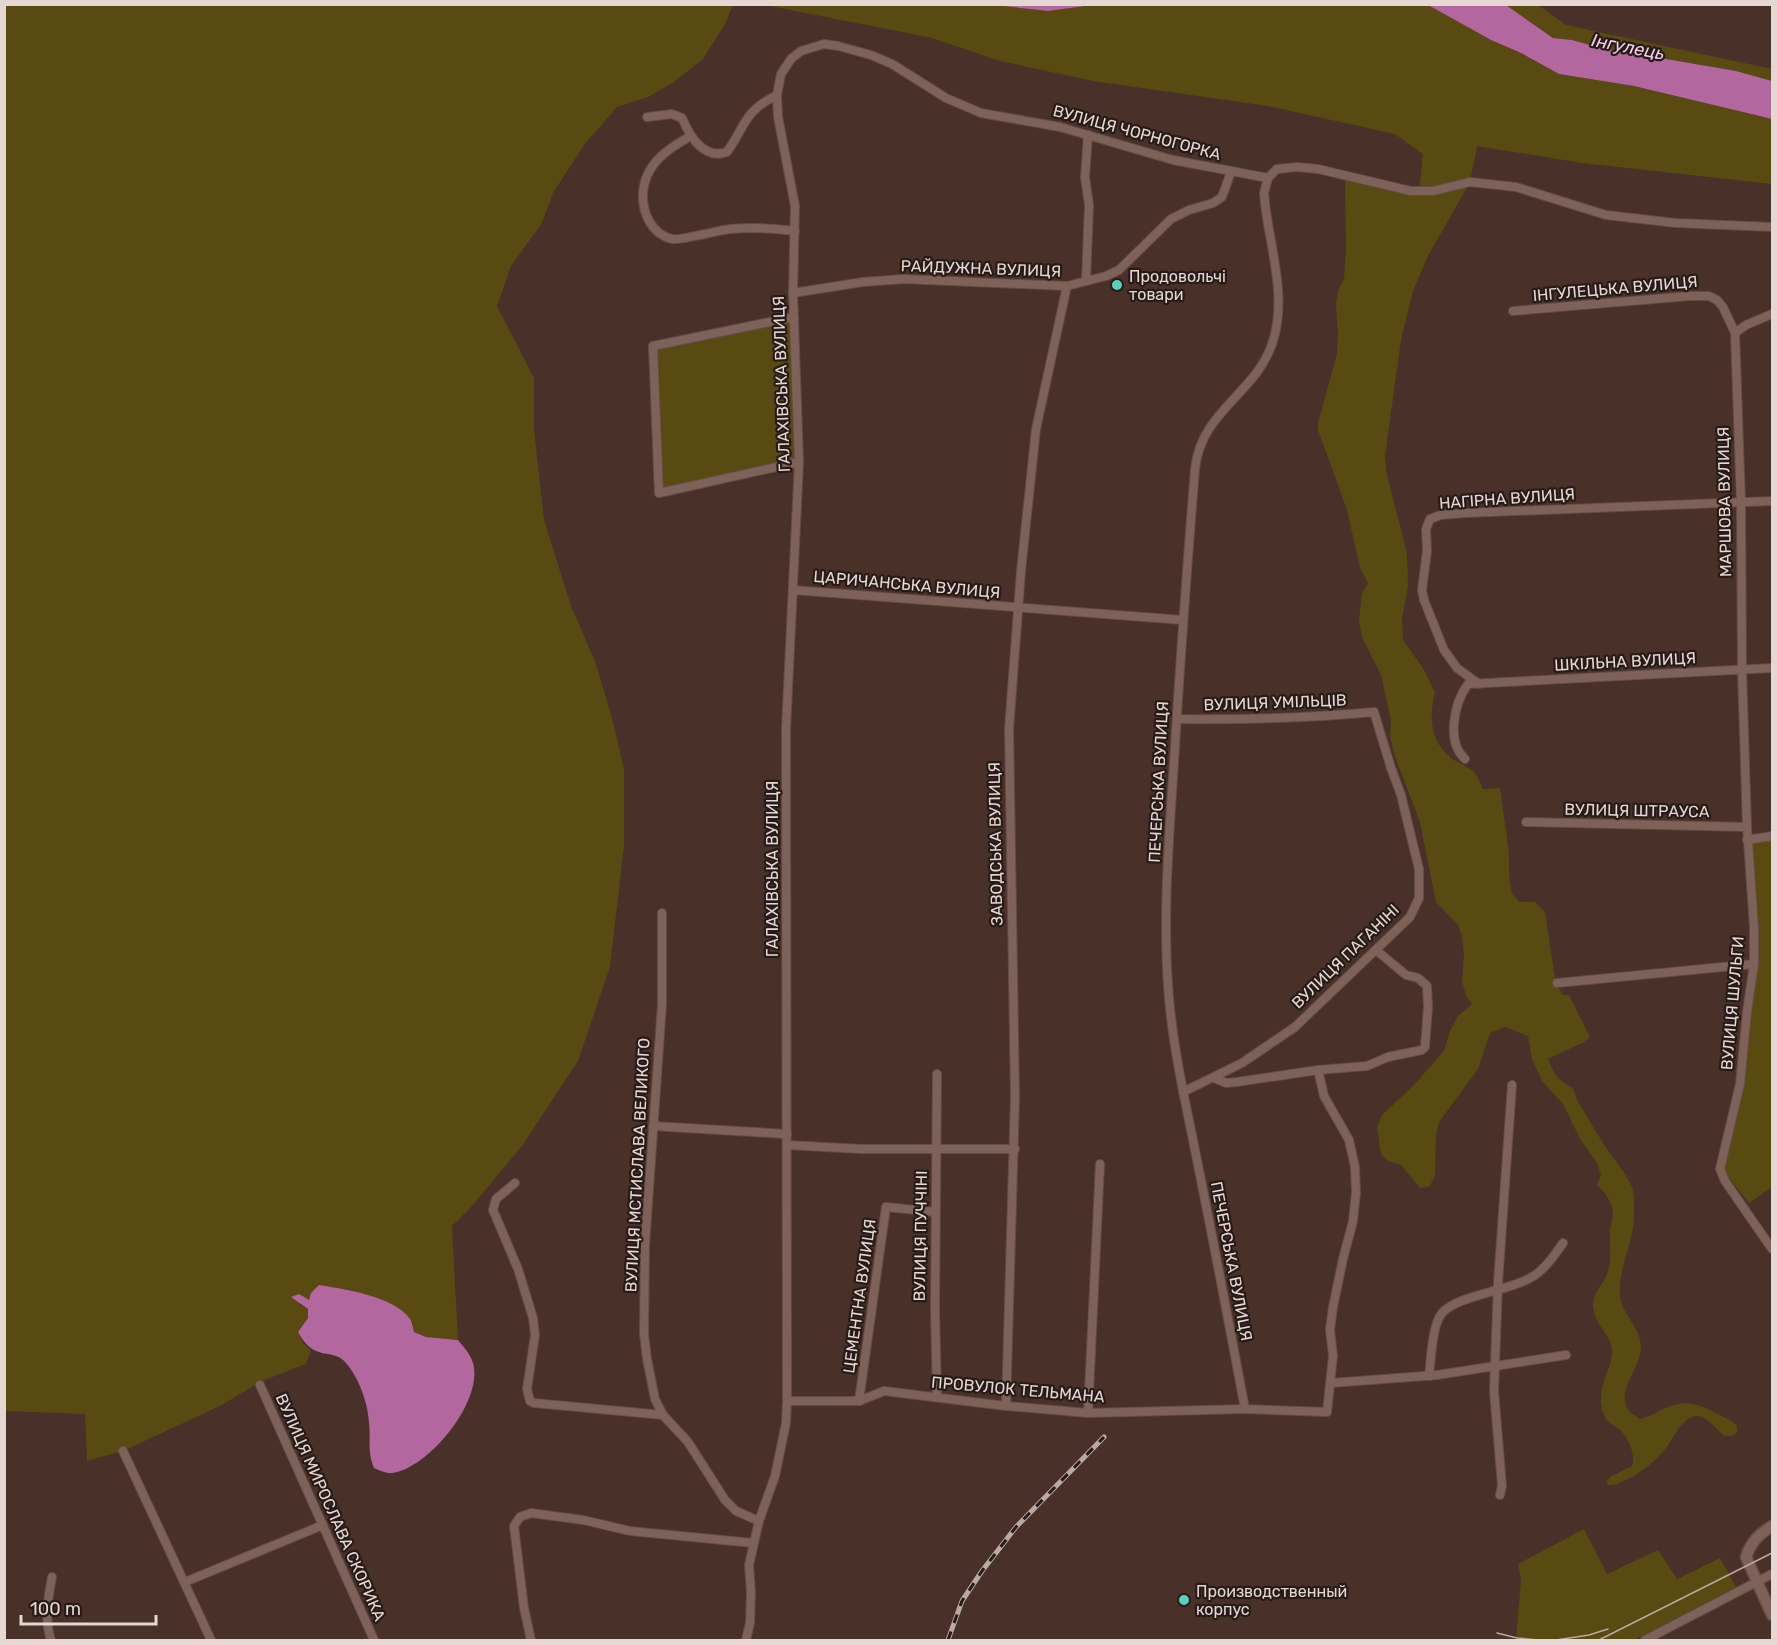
<svg xmlns="http://www.w3.org/2000/svg" width="1777" height="1645" font-family="Rubik,sans-serif">
<style>
.green{fill:#584a11}
.water{fill:#b2679f}
.lines{fill:none;stroke-linecap:round;stroke-linejoin:round}
.minor-casing{stroke:#634d47;stroke-width:10}
.secondary-casing{stroke:#634d47;stroke-width:13}
.minor{stroke:#7e625a;stroke-width:8}
.secondary{stroke:#7e625a;stroke-width:10}
.tram{stroke:#bba9a3;stroke-width:1.5}
.rail-casing{stroke:#bba9a3;stroke-width:5}
.rail{stroke:#271b18;stroke-width:3;stroke-dasharray:9;stroke-linecap:butt}
.poi-dot{fill:#5bcebc;stroke:#271b18;stroke-width:2}
.labels{text-anchor:middle;stroke-width:4.5;stroke-linejoin:round;paint-order:stroke}
.street-label{font-size:16px;fill:#e7d7d2;stroke:#271b18}
.poi-label{font-size:16px;fill:#e7d7d2;stroke:#271b18;text-anchor:start}
.water-label{font-size:18px;font-style:italic;fill:#f7cdea;stroke:#271b18}
</style>
<rect width="100%" height="100%" fill="#493029"/>
<g class="green">
<path d="M995,4L1048,11L1092,4L1428,5L1491,40L1520,53L1559,74L1634,86L1772,119V184L1582,163L1477,146L1470,182L1428,256L1413,291L1401,340L1385,456L1387,475L1407,553L1408,587L1402,618L1403,640L1423,668L1435,692C1429,716 1430,741 1450,757C1457,763 1468,766 1474,772C1478,776 1481,785 1483,789L1500,788L1509,853V876L1512,894L1520,902H1535L1545,912L1556,984L1563,995H1569L1590,1037L1584,1042L1548,1059C1555,1075 1557,1080 1573,1088L1578,1102C1588,1117 1597,1134 1607,1149C1615,1161 1626,1173 1632,1187C1635,1196 1634,1210 1634,1219C1632,1246 1618,1269 1620,1296C1622,1315 1641,1328 1641,1347C1641,1371 1605,1401 1640,1419C1651,1416 1660,1410 1671,1406C1694,1397 1713,1412 1733,1422L1737,1426V1432L1733,1436H1725C1716,1430 1709,1418 1699,1416C1682,1414 1672,1442 1663,1452C1653,1463 1643,1471 1630,1478C1622,1481 1616,1486 1608,1485L1607,1481L1610,1477L1632,1466C1636,1455 1628,1436 1619,1429C1614,1425 1608,1423 1605,1417C1592,1391 1613,1371 1612,1350C1611,1334 1593,1324 1593,1304C1593,1292 1602,1286 1606,1276C1613,1260 1609,1246 1610,1230C1611,1222 1614,1216 1612,1207C1609,1198 1604,1191 1597,1185L1601,1175L1597,1163L1580,1139L1563,1104L1542,1081L1532,1059L1528,1036L1505,1027L1490,1033L1478,1069L1439,1122L1436,1135L1435,1175L1430,1186L1420,1188L1401,1165L1388,1161L1381,1154L1377,1127L1382,1115L1413,1086L1444,1051L1450,1031L1458,1016L1472,1004L1466,996L1462,981L1464,955L1462,936L1458,925L1436,902L1420,822L1394,754L1390,736L1391,721L1381,675L1362,637L1359,620L1362,593L1368,583L1360,568L1347,510L1318,430V423L1337,354L1338,335L1336,303L1338,291L1344,279L1346,249L1345,176L1419,191L1423,154L1395,134L1268,106L1093,81L1000,61L932,38L765,5Z"/>
<path d="M5,5H733L725,24L703,59L674,82L648,97L617,107L584,145L553,193L542,223L511,266L497,306L534,378V429L544,520L571,606L595,661L612,718L624,769V846L610,967L578,1061L522,1146L472,1206L452,1226L458,1340L426,1337L414,1332C406,1306 387,1302 363,1295C358,1293 351,1289 345,1289C334,1289 310,1299 299,1304L308,1309V1318L298,1332L303,1343L311,1350L306,1364L262,1381L220,1406L123,1451L87,1461L85,1414L5,1411Z"/>
<polygon points="1506,5 1538,5 1566,25 1772,69 1772,81 1736,71 1594,46 1572,40 1553,38"/>
<polygon points="794,317 799,462 659,493 653,346"/>
<polygon points="1772,840 1772,1187 1749,1203 1729,1178 1724,1168 1744,1083 1749,1014 1752,843"/>
<polygon points="1584,1529 1607,1574 1658,1550 1677,1579 1720,1558 1736,1587 1634,1640 1516,1640 1521,1580 1518,1564"/>
</g>
<g class="water">
<polygon points="995,5 1092,5 1048,11"/>
<polygon points="1428,5 1506,5 1553,38 1572,40 1597,47 1736,71 1772,81 1772,119 1634,86 1559,74 1521,53 1491,40"/>
<path d="M319,1285C344,1289 394,1296 410,1319C412,1322 413,1328 414,1332L426,1337L458,1340C463,1346 471,1355 473,1363C484,1401 428,1469 392,1473C387,1474 379,1470 374,1468C367,1450 371,1441 369,1423C368,1403 359,1378 346,1363C333,1347 314,1363 298,1332L308,1318V1309L291,1297L299,1294L309,1300L311,1293Z"/>
</g>
<g class="lines">
<g class="minor-casing">
<g id="minor">
<path d="M647,117L672,114L682,118C690,137 704,160 727,152C746,125 744,111 777,95"/>
<path d="M691,136C667,149 645,164 643,193C642,212 651,234 672,239C679,241 719,230 730,229C752,227 773,228 795,231"/>
<polyline points="1086,281 1089,205 1085,177 1088,135"/>
<polyline points="793,293 863,282 904,279 1067,286 1106,276 1119,270 1171,219 1189,210 1213,203 1222,197 1231,172"/>
<polyline points="1513,311 1690,296 1709,296 1717,300 1723,307 1735,333 1741,502 1742,670 1747,827 1754,927 1754,964 1747,1012 1740,1084 1720,1169 1725,1181 1772,1249"/>
<polyline points="794,317 653,346 659,493 799,462"/>
<polyline points="1735,333 1746,325 1772,314"/>
<polyline points="793,590 1183,620"/>
<polyline points="1479,684 1457,668 1444,650 1424,600 1422,590 1427,551 1426,529 1430,519 1441,515 1465,513 1772,501"/>
<path d="M1177,719C1243,720 1308,718 1374,712L1391,768L1401,795L1419,869V898L1410,917L1295,1027L1242,1063L1183,1092"/>
<path d="M1465,759C1446,742 1454,703 1468,684L1772,668"/>
<polyline points="1526,822 1747,827"/>
<polyline points="1747,840 1772,836"/>
<polyline points="662,913 662,1004 645,1245 644,1334 647,1359 655,1399 663,1415 688,1442 725,1500 736,1511 759,1521"/>
<polyline points="1557,983 1754,964"/>
<polyline points="937,1074 935,1310 937,1397"/>
<polyline points="1214,1078 1226,1083 1237,1082 1318,1070 1367,1066 1388,1057 1422,1050 1425,1047 1428,1007 1427,986 1418,978 1406,975 1376,950"/>
<polyline points="653,1126 787,1134"/>
<polyline points="787,1145 861,1149 1015,1149"/>
<polyline points="515,1183 496,1199 493,1210 518,1269 533,1318 535,1335 527,1389 530,1401 534,1403 663,1415"/>
<path d="M1429,1376C1431,1360 1432,1325 1442,1313C1460,1293 1518,1291 1539,1272C1549,1264 1556,1253 1563,1243"/>
<polyline points="1331,1383 1437,1375 1566,1355"/>
<polyline points="260,1385 374,1640"/>
<polyline points="787,1401 859,1401 884,1391 1006,1406 1088,1413 1245,1409 1327,1412 1333,1356 1330,1330 1333,1307 1343,1259 1353,1221 1356,1193 1355,1167 1349,1140 1324,1096 1318,1070"/>
<polyline points="859,1401 886,1207 935,1212"/>
<polyline points="1006,1406 1015,1098 1009,729 1021,571 1036,429 1067,286"/>
<path d="M1245,1409C1230,1329 1215,1249 1199,1170C1188,1113 1174,1056 1169,998C1162,919 1169,840 1174,762C1180,664 1187,567 1195,469C1201,411 1255,394 1272,344C1288,298 1270,249 1265,203L1264,193L1268,178"/>
<polyline points="1088,1413 1100,1164"/>
<polyline points="123,1451 211,1640"/>
<polyline points="1500,1495 1502,1486 1494,1391 1498,1283 1512,1085"/>
<polyline points="185,1582 323,1525"/>
<path d="M51,1640C44,1619 48,1599 52,1577"/>
<polyline points="531,1640 524,1608 514,1526 520,1517 531,1513 583,1520 630,1531 753,1543"/>
<polyline points="746,1640 750,1623 751,1592 749,1565 759,1521 775,1476 786,1423 787,1401 786,729 799,462 793,293 795,206 778,117 777,95 781,74 791,59 801,51 824,44 838,46 871,55 892,64 946,98 981,113 1060,127 1173,160 1268,178 1277,169 1297,167 1318,169 1411,191 1433,191 1470,182 1516,187 1606,215 1676,223 1772,227"/>
<polyline points="1645,1640 1772,1574"/>
</g>
</g>
<g class="secondary-casing">
<path id="secondary" d="M1772,1526C1759,1534 1751,1542 1746,1557L1772,1615"/>
</g>
<use href="#minor" class="minor"/>
<use href="#secondary" class="secondary"/>
<g class="tram">
<polyline points="1497,1633 1517,1638 1539,1640"/>
<polyline points="1556,1640 1589,1635 1608,1629"/>
<polyline points="1599,1640 1772,1553"/>
</g>
<g class="rail-casing">
<polyline id="rail" points="948,1640 962,1601 982,1571 1016,1527 1104,1437"/>
</g>
<use href="#rail" class="rail"/>
</g>
<g class="poi-dot">
<circle cx="1117" cy="285" r="6"/>
<circle cx="1184" cy="1600" r="6"/>
</g>
<g class="labels">
<g class="street-label">
<text transform="translate(1137 132) rotate(15)" y="6">ВУЛИЦЯ ЧОРНОГОРКА</text>
<text transform="translate(981 268) rotate(2)" y="6">РАЙДУЖНА ВУЛИЦЯ</text>
<text transform="translate(1615 288) rotate(-5)" y="6">ІНГУЛЕЦЬКА ВУЛИЦЯ</text>
<text transform="translate(781 384) rotate(-92)" y="6">ГАЛАХІВСЬКА ВУЛИЦЯ</text>
<text transform="translate(1507 498) rotate(-4)" y="6">НАГІРНА ВУЛИЦЯ</text>
<text transform="translate(1724 502) rotate(-91)" y="6">МАРШОВА ВУЛИЦЯ</text>
<text transform="translate(907 584) rotate(5)" y="6">ЦАРИЧАНСЬКА ВУЛИЦЯ</text>
<text transform="translate(1625 661) rotate(-3)" y="6">ШКІЛЬНА ВУЛИЦЯ</text>
<text transform="translate(1275 702) rotate(-2)" y="6">ВУЛИЦЯ УМІЛЬЦІВ</text>
<text transform="translate(1158 782) rotate(-87)" y="6">ПЕЧЕРСЬКА ВУЛИЦЯ</text>
<text transform="translate(1637 810) rotate(1)" y="6">ВУЛИЦЯ ШТРАУСА</text>
<text transform="translate(995 844) rotate(-91)" y="6">ЗАВОДСЬКА ВУЛИЦЯ</text>
<text transform="translate(772 869) rotate(-90)" y="6">ГАЛАХІВСЬКА ВУЛИЦЯ</text>
<text transform="translate(1345 956) rotate(-44)" y="6">ВУЛИЦЯ ПАГАНІНІ</text>
<text transform="translate(1732 1003) rotate(-85)" y="6">ВУЛИЦЯ ШУЛЬГИ</text>
<text transform="translate(637 1165) rotate(-87)" y="6">ВУЛИЦЯ МСТИСЛАВА ВЕЛИКОГО</text>
<text transform="translate(920 1236) rotate(-89)" y="6">ВУЛИЦЯ ПУЧЧІНІ</text>
<text transform="translate(1232 1261) rotate(79)" y="6">ПЕЧЕРСЬКА ВУЛИЦЯ</text>
<text transform="translate(859 1296) rotate(-82)" y="6">ЦЕМЕНТНА ВУЛИЦЯ</text>
<text transform="translate(1018 1389) rotate(5)" y="6">ПРОВУЛОК ТЕЛЬМАНА</text>
<text transform="translate(331 1507) rotate(66)" y="6">ВУЛИЦЯ МИРОСЛАВА СКОРИКА</text>
</g>
<g class="poi-label">
<text x="1129" y="282">Продовольчі<tspan x="1129" dy="18">товари</tspan></text>
<text x="1196" y="1597">Производственный<tspan x="1196" dy="18">корпус</tspan></text>
</g>
<g class="water-label">
<text transform="translate(1628 47) rotate(11)" y="6">Інгулець</text>
</g>
</g>
<rect width="1777" height="1645" fill="none" stroke="#e7d7d2" stroke-width="12"/>
<path d="M21 1615v9h135v-9" fill="none" stroke="#e7d7d2" stroke-width="3"/>
<text x="30" y="1615" font-size="18" fill="#e7d7d2" stroke="#271b18" stroke-width="4.5" paint-order="stroke">100 m</text>
</svg>
